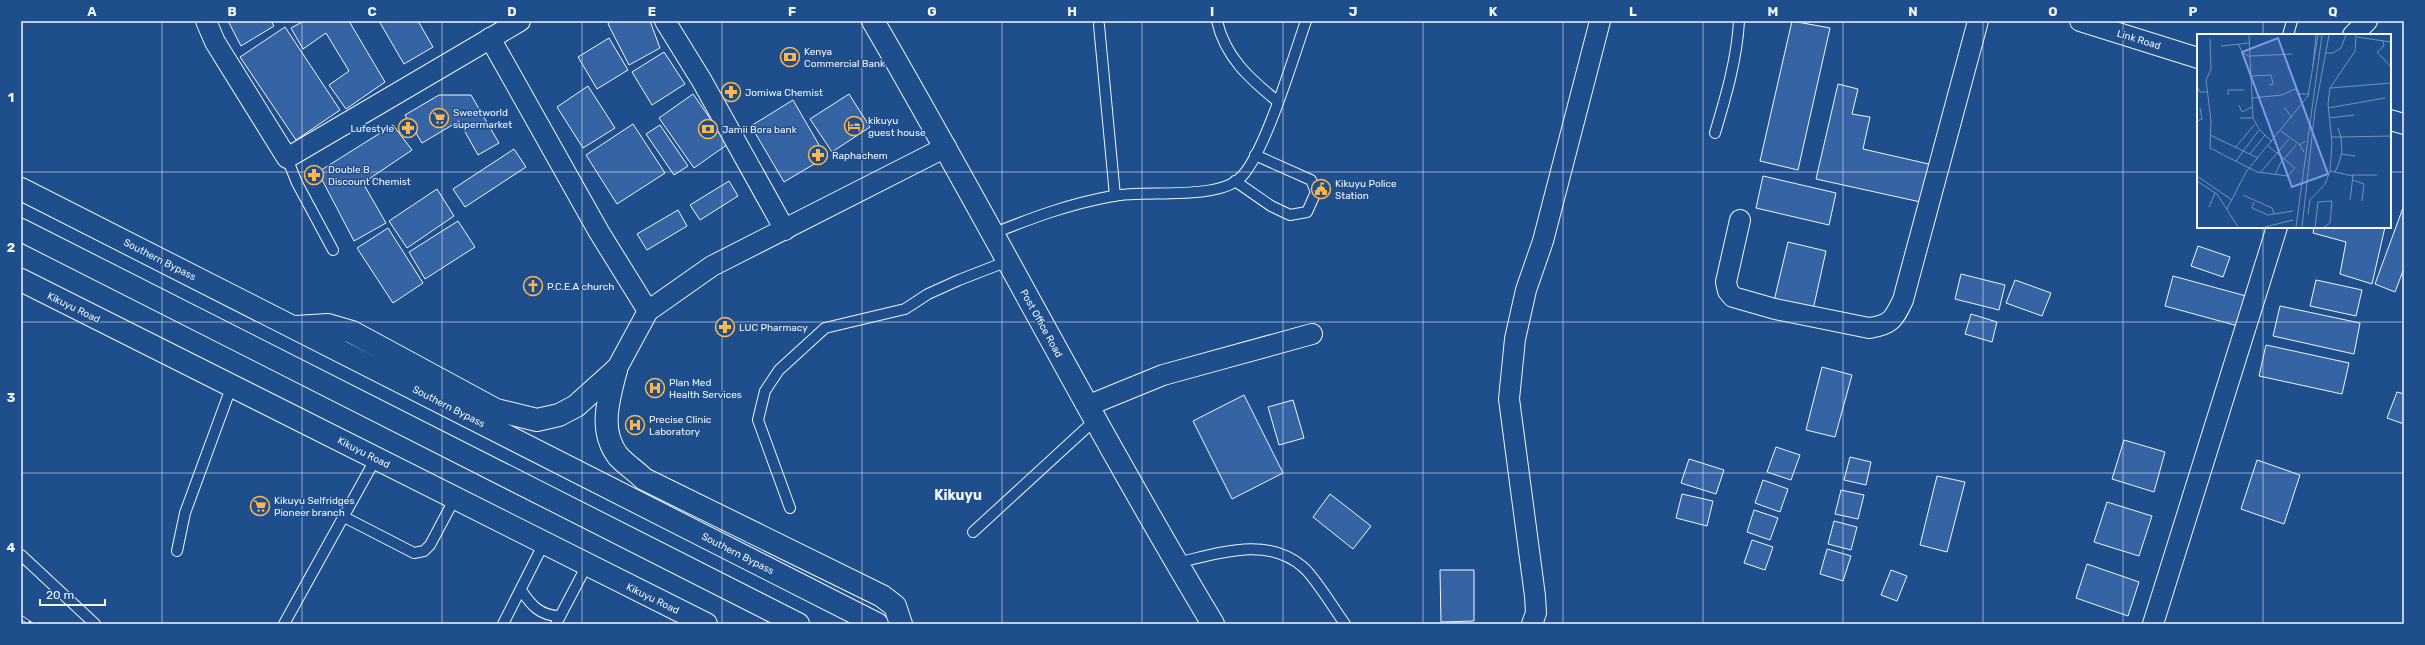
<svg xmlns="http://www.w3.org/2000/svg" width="2425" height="645" font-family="Rubik,sans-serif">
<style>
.building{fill:#3563a3;stroke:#f2f6ff}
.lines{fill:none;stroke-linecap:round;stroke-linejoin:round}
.service-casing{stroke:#f2f6ff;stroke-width:12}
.minor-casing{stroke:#f2f6ff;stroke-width:22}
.tertiary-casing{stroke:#f2f6ff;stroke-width:24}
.secondary-casing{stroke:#f2f6ff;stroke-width:24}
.trunk-casing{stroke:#f2f6ff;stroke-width:24}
.service{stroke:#1f4e8c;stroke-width:10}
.minor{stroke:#1f4e8c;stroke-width:20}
.tertiary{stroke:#1f4e8c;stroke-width:22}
.secondary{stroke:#1f4e8c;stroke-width:22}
.trunk{stroke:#1f4e8c;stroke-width:22}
.rail-casing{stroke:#f2f6ff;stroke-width:4.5}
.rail{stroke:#1f4e8c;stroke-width:3;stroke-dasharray:9;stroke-linecap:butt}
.grid{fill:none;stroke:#f2f6ff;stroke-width:1;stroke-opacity:0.55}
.labels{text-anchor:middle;stroke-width:3;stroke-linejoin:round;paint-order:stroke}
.street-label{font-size:10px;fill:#f2f6ff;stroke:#1f4e8c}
.poi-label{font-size:10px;fill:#f2f6ff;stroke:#1f4e8c;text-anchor:start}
.district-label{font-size:14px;font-weight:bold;fill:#f2f6ff;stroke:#1f4e8c}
.inset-road{fill:none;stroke:#7391ba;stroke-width:1}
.view{fill:#7d9aea;fill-opacity:0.15;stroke:#7d9aea;stroke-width:2}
.inset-edge{fill:none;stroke:#f2f6ff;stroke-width:2}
.neatline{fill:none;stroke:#f2f6ff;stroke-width:1.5}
.grid-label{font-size:13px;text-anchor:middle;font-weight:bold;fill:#f2f6ff}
</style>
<rect width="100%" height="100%" fill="#1f4e8c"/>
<g class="building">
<polygon points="228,21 271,21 274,26 241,46"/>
<polygon points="304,21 349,21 385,82 346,109 329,85 349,71 326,33 303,49 291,28"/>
<polygon points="379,21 418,21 433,47 404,64"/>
<polygon points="610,21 650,21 660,48 629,65 608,24"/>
<polygon points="1792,21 1830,28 1798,170 1760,161"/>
<polygon points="285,27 340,110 296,140 240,57"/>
<polygon points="609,38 628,70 597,89 578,57"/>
<polygon points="664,52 685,84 652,105 632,72"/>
<polygon points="1838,84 1858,89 1852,114 1870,117 1863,149 1933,165 1925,203 1816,179"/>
<polygon points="588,86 615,128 583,148 557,107"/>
<polygon points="693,94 728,144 694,168 659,118"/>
<polygon points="849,94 870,127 832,152 810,119"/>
<polygon points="439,95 471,95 499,143 478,155 459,121 422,143 405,115"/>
<polygon points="793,100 826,157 784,182 751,126"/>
<polygon points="633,124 665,173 617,204 586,155"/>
<polygon points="393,125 412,150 363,183 386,223 354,241 318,172"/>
<polygon points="660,125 688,166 674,175 646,134"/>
<polygon points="514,149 526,167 465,207 453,189"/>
<polygon points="1763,176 1836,193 1829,225 1756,208"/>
<polygon points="729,181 738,196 700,220 690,205"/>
<polygon points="437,189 454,216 407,248 389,221"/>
<polygon points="2404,205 2404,268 2395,292 2375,284"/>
<polygon points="678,210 687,226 647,250 637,234"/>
<polygon points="458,221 475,247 425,279 409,252"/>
<polygon points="2314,227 2385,227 2372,284 2340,274 2346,242 2313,233"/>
<polygon points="388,228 423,283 393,303 357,248"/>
<polygon points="1788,242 1826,251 1813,310 1774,301"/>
<polygon points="2198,246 2230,257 2223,277 2191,266"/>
<polygon points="1961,274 2005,285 1999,310 1955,299"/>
<polygon points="2173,276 2246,296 2238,326 2165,306"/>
<polygon points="2015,280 2051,293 2042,316 2006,303"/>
<polygon points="2316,280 2362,290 2356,316 2310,306"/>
<polygon points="2280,306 2360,323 2354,354 2273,336"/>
<polygon points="1971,314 1997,322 1992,342 1965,334"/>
<polygon points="2266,345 2349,363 2342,394 2259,376"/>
<polygon points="1822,367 1852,375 1835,437 1806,430"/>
<polygon points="2397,392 2404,394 2404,424 2387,418"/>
<polygon points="1244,395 1283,473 1232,499 1193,421"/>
<polygon points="1293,400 1304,438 1279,445 1268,407"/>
<polygon points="2124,440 2165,452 2154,492 2112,479"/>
<polygon points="1776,447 1800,455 1791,480 1767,472"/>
<polygon points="1850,457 1871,462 1866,485 1844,480"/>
<polygon points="1689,459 1724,470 1716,494 1681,483"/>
<polygon points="2257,460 2300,475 2284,524 2241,509"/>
<polygon points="1937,476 1965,482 1947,552 1920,545"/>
<polygon points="1763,480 1788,489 1780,512 1755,503"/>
<polygon points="1841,490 1864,495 1858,519 1835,514"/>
<polygon points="1330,494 1371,526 1353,549 1313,517"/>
<polygon points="1682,494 1713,501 1707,526 1676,518"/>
<polygon points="2107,502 2152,516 2139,556 2094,542"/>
<polygon points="1754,510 1778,518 1770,540 1747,532"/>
<polygon points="1834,521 1857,527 1851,550 1828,544"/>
<polygon points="1752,540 1773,547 1765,570 1744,563"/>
<polygon points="1827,549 1851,556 1843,581 1820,574"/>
<polygon points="2087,564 2139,582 2128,616 2076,598"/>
<polygon points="1440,570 1474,570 1474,621 1441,622"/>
<polygon points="1891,570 1907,576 1897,601 1881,595"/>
</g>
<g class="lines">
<g class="service-casing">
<g id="service">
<path d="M1217,21C1225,57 1250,79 1277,101"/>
<polyline points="1099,25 1115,196"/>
<polyline points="2288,35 2292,21"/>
<path d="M1715,133C1726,96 1737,59 1739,21"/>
<polyline points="287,158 297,183 333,250"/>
<polyline points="1235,181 1271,206 1290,215 1307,212 1316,192 1311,180 1255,155"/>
<path d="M992,234C1034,217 1069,204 1113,196C1146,190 1214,200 1239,179C1263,160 1294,55 1306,21"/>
<polyline points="790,508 758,420 765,391 779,370 825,328 905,309 928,294 959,280 1008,261"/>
<polyline points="344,517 414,553 424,551 430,545 455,498"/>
<polyline points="973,532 1095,420"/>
<polyline points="177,551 185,513 232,385"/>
<polyline points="21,555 95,624"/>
<path d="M1176,563C1217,554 1266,535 1303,567C1315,577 1334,609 1345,624"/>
<path d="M521,590C531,605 540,616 560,616"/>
<polyline points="284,624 376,458"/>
<polyline points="503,624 544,543"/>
<polyline points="556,624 587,565"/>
</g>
</g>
<g class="minor-casing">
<g id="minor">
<polyline points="206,21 215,42 287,158 520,21"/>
<polyline points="665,21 702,81 785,230"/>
<polyline points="2080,21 2198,58"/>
<polyline points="2353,35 2367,21"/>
<polyline points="490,38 599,232 648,311"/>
<polyline points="2390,120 2404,124"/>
<path d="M1740,220L1726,282L1728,291L1733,297L1775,309L1869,328C1891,325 1894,319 1903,300L1978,21"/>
<polyline points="616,370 648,311 712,266 946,147"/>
<polyline points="1087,406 1163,375 1312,334"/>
<polyline points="1532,624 1536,613 1535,596 1509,399 1515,339 1526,290 1543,241 1600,21"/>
<polyline points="2153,624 2277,227"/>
</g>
</g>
<g class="tertiary-casing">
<path id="tertiary" d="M873,21C989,220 1094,426 1213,624"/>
</g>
<g class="secondary-casing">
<polyline id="secondary" points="21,280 706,624"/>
</g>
<g class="trunk-casing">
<g id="trunk">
<polyline points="21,189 877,624"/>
<polyline points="21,230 798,624"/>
<polyline points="295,327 328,325 352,332 496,410 537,420 559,415 576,406 616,370"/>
<path d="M616,370C609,398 598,430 618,456C625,464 636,471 644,479L882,596L895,606L901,624"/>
</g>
</g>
<use href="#service" class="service"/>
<use href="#minor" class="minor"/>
<use href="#tertiary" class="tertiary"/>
<use href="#secondary" class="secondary"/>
<use href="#trunk" class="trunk"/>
<g class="rail-casing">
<polyline id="rail" points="21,617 31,624"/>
</g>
<use href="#rail" class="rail"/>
</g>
<path class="grid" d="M162,21V624M302,21V624M442,21V624M582,21V624M722,21V624M862,21V624M1002,21V624M1142,21V624M1283,21V624M1423,21V624M1563,21V624M1703,21V624M1843,21V624M1983,21V624M2123,21V624M2263,21V35M21,172H2198M2390,172H2404M2263,227V624M21,322H2404M21,473H2404"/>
<defs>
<g id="bank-ring" transform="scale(1)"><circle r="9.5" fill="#1f4e8c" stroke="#ffb74d" stroke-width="1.5"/><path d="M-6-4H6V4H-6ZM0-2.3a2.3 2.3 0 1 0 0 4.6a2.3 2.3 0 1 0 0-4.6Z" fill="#ffb74d"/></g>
<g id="pharmacy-ring" transform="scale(1)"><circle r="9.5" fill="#1f4e8c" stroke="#ffb74d" stroke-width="1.5"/><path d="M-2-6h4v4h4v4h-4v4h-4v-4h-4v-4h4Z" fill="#ffb74d"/></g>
<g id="supermarket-ring" transform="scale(1)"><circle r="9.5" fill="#1f4e8c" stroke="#ffb74d" stroke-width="1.5"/><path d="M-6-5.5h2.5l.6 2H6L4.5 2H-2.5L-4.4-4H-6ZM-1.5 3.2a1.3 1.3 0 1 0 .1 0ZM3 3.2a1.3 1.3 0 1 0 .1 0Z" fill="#ffb74d"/></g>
<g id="hotel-ring" transform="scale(1)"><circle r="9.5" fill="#1f4e8c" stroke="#ffb74d" stroke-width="1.5"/><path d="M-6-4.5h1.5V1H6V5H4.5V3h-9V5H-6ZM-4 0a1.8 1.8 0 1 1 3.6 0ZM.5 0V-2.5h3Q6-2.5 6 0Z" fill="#ffb74d"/></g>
<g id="civic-ring" transform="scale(1)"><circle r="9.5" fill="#1f4e8c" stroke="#ffb74d" stroke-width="1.5"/><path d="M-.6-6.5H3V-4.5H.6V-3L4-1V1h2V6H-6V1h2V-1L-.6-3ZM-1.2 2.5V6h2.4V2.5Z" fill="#ffb74d"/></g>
<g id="church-ring" transform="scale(1)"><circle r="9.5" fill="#1f4e8c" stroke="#ffb74d" stroke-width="1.5"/><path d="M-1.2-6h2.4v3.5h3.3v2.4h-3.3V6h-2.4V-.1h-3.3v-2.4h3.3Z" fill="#ffb74d"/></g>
<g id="hospital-ring" transform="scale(1)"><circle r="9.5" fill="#1f4e8c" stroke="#ffb74d" stroke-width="1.5"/><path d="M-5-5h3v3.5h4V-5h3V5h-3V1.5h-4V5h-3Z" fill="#ffb74d"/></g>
</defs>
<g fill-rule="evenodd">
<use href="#bank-ring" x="790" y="57"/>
<use href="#pharmacy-ring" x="731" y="92"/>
<use href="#supermarket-ring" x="439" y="118"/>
<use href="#hotel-ring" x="854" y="126"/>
<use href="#pharmacy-ring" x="408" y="128"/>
<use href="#bank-ring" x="708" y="129"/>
<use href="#pharmacy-ring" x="818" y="155"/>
<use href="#pharmacy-ring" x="314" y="175"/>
<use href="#civic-ring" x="1321" y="189"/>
<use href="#church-ring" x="533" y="286"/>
<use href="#pharmacy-ring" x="725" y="327"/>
<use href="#hospital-ring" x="655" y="388"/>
<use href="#hospital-ring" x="635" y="425"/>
<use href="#supermarket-ring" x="260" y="506"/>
</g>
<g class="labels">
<g class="street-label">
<text transform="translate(2139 39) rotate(17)" y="4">Link Road</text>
<text transform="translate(160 259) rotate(27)" y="4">Southern Bypass</text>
<text transform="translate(74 307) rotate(26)" y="4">Kikuyu Road</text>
<text transform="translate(1042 323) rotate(61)" y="4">Post Office Road</text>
<text transform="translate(449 406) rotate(27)" y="4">Southern Bypass</text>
<text transform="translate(364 452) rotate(27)" y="4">Kikuyu Road</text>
<text transform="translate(738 553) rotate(27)" y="4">Southern Bypass</text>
<text transform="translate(653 598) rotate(26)" y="4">Kikuyu Road</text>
</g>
<g class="poi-label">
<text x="804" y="55">Kenya<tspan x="804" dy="12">Commercial Bank</tspan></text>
<text x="745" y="96">Jomiwa Chemist</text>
<text x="453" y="116">Sweetworld<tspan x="453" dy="12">supermarket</tspan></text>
<text x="868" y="124">kikuyu<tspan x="868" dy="12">guest house</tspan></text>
<text x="394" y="132" text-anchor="end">Lufestyle</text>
<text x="722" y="133">Jamii Bora bank</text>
<text x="832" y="159">Raphachem</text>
<text x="328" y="173">Double B<tspan x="328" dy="12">Discount Chemist</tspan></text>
<text x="1335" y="187">Kikuyu Police<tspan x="1335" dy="12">Station</tspan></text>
<text x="547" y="290">P.C.E.A church</text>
<text x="739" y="331">LUC Pharmacy</text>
<text x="669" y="386">Plan Med<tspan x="669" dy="12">Health Services</tspan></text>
<text x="649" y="423">Precise Clinic<tspan x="649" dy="12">Laboratory</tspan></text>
<text x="274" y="504">Kikuyu Selfridges<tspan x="274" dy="12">Pioneer branch</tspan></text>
</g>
<g class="district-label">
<text x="958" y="500">Kikuyu</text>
</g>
</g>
<g transform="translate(2197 34)">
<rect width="194" height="194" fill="#1f4e8c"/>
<path class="inset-road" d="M52,1L56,84L62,95L75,108M160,3L194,8M13,5L14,35L9,46L14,87L13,114L60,138L91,142L98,134L71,112M186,7L187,12L180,18L194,33M41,10L46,19L53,23M24,12L52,9M128,19H136L144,14L149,1M53,22L95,20M116,32L119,1M54,42L74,41L76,50L72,51M0,52L3,58H10M133,54L194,49M31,61V56H47M55,64L85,61L98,55L103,60H112M42,71L45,78L55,73M87,73L95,84M131,74L188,64M43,84H56M132,84L157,81M0,87L5,85L3,74M84,97L103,111M13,101L61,124M134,103H144L141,94M38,114L58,90M107,118L103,111L108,107M53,120L68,101M144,120L158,122M87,125L99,111M39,127L62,96M133,137L138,138L142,129L145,117L144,103L194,102M138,138L156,142L153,166M63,139L92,105M78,141L86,124M155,141H180M0,142L35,166M156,146L167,150L165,167M0,147L20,160L41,193M46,161L75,174L77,180M57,168L55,174L71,181L96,177M12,173L18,159M30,175L49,138L111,62L121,1M111,180L113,166L128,150L133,137L135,109L131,70L133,54L158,17L159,1M68,193L96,186M99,193L125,1M105,193L118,76L132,1M118,193L121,168L135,167L133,189L127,193"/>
<path class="view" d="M81,4L131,140L95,153L45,18Z"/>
<rect width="194" height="194" class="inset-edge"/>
</g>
<rect width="2425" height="645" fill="none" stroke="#1f4e8c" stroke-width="44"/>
<path d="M40 599v6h65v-6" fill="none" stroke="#f2f6ff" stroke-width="2"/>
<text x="46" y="599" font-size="12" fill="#f2f6ff" stroke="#1f4e8c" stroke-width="3" paint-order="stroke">20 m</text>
<rect x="22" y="22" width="2381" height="601" class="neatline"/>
<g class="grid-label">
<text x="92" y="16">A</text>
<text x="232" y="16">B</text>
<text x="372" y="16">C</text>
<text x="512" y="16">D</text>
<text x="652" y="16">E</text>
<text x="792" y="16">F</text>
<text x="932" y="16">G</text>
<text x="1072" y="16">H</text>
<text x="1212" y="16">I</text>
<text x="1353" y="16">J</text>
<text x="1493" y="16">K</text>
<text x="1633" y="16">L</text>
<text x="1773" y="16">M</text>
<text x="1913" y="16">N</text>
<text x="2053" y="16">O</text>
<text x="2193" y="16">P</text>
<text x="2333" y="16">Q</text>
<text x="11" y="102">1</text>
<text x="11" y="252">2</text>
<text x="11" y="402">3</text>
<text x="11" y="552">4</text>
</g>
</svg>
